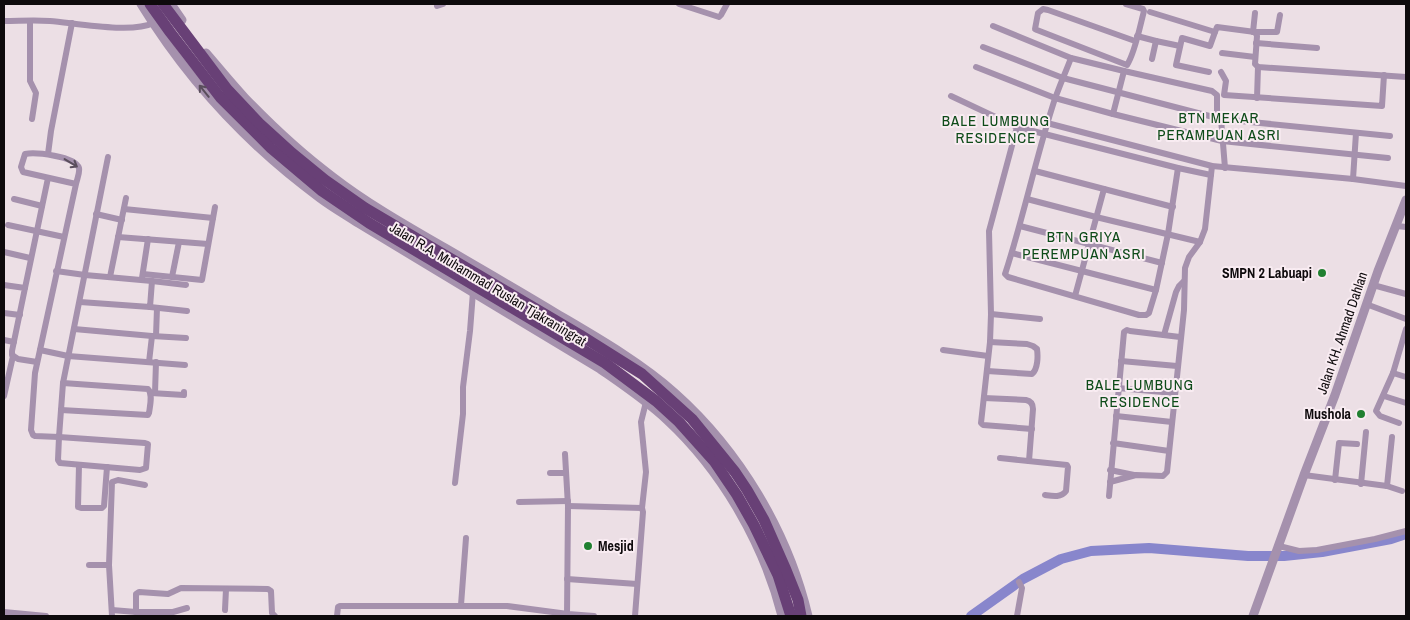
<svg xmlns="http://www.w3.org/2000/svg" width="1410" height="620" font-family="'Archivo Narrow',sans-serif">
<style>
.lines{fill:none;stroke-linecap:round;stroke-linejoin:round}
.river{stroke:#8886cc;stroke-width:10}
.minor{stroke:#a591ad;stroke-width:6}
.tertiary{stroke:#a591ad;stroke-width:9}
.trunk{stroke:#684076;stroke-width:11}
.oneway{stroke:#5a4e5c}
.poi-dot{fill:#218031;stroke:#f9ecf2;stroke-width:2}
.labels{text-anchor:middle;stroke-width:4;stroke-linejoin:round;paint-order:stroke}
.poi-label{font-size:14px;font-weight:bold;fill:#0e0a0c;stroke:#f9ecf2;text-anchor:end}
.street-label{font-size:14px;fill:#0e0a0c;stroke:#f9ecf2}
.neighbourhood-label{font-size:15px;letter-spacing:1px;fill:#0e4b19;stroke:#f9ecf2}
</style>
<rect width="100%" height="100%" fill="#ecdfe5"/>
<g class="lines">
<polyline class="river" points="971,616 1023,579 1061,559 1091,551 1149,548 1248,556 1284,556 1322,552 1391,539 1406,534"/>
<g class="minor">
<polyline points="679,4 719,17 721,15 727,4"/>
<path d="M1126,4L1143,9L1144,11C1140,26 1135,53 1127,65L1037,30L1035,29L1038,13L1043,9L1048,10L1135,41"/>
<polyline points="437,6 443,4"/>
<polyline points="1150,12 1215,32 1217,27 1255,32 1257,36 1255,64 1258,67 1406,77"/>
<path d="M4,21C19,21 34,20 50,21C75,23 132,34 153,23"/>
<polyline points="30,21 30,81 36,93 32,119"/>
<polyline points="993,26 1071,58 1124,71"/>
<polyline points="1253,32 1255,13"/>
<polyline points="1255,32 1277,32 1280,15"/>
<polyline points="1137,36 1156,41"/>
<polyline points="1256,43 1317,48"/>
<polyline points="983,47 1063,78 1221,119 1390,136"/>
<polyline points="1222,53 1255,57"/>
<path d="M1071,58C1065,74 1057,91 1052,108C1035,162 1023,218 1006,271L1005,274L1008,277L1139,315H1146L1149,313L1156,290L1168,234L1178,168"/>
<polyline points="1152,59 1156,41 1180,46"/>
<polyline points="976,67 1055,98 1113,114 1222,141 1388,158"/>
<polyline points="1209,72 1176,65 1182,38 1210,46 1215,32"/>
<polyline points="1221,72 1226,81 1224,95 1382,106 1384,75"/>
<polyline points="951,96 1017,127 1178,168 1211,175"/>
<polyline points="1257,98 1258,67"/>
<polyline points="1113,114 1124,71 1212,91 1217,95 1217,117"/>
<polyline points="1221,119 1225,168"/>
<polyline points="1047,123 1212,166 1353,179 1406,186"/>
<polyline points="1017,127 989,231 991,314 990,342 981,423 983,425 1032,429"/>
<polyline points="48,154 51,131 72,23"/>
<polyline points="1035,171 1173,207"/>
<polyline points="1353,179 1356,133"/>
<path d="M76,184L23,172L21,167L25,154C35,152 75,156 79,168C80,173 77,179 76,184L35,373L31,430L33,435L35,436L59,437L63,383L108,157"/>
<polyline points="14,199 42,206"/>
<polyline points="1027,199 1096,217 1200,242"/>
<polyline points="124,209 213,218"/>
<polyline points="96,214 122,220"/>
<polyline points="8,225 64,237"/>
<polyline points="1020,226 1162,263"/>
<polyline points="1397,226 1406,227"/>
<polyline points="118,237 208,244"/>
<polyline points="4,252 30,258"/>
<polyline points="1012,253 1156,290"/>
<polyline points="56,271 85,275 152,281 150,307 80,302"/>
<polyline points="143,274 202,280 215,207"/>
<polyline points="110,277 126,198"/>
<polyline points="172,277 179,242"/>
<polyline points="142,278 148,239"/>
<polyline points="152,281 186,285"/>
<polyline points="4,285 25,288 12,351 12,355 18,359 37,362"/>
<polyline points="1373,285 1406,294"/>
<polyline points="25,288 48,178"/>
<polyline points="1075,296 1104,189"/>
<polyline points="1366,304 1406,319"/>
<polyline points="150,307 187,311"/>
<polyline points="4,313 20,315"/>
<polyline points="991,314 1040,319"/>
<polyline points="74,329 152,336 149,362"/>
<polyline points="1164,335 1176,292 1179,286 1184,281"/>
<polyline points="152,336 186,338"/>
<polyline points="156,336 157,308"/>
<polyline points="4,340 14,342"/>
<polyline points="40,350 68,356 185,365"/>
<polyline points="943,350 988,356"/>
<polyline points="1121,361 1177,366"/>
<path d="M987,371L1032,374C1038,369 1038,356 1037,349L1033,346L1027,344L990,342"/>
<polyline points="1393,373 1406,377"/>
<polyline points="1118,388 1174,393"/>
<polyline points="151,393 184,395 184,392"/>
<polyline points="155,393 156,362"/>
<polyline points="4,396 13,356"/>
<polyline points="1384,396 1406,403"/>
<path d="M984,398L1026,400C1031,401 1033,404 1033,409L1029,461"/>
<path d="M61,410L148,415L149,413C150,406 153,394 148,389L63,383"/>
<polyline points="1116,416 1172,422"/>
<polyline points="1399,423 1380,416 1376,411 1393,373 1406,329"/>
<polygon points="59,437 145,443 148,444 146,468 140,470 60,463 58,460"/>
<polyline points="1113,443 1169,451"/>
<polyline points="565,454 568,506 567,616"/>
<path d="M1000,458L1067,465L1068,467L1066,491C1061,498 1052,496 1045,495"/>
<polyline points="79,465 78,507 81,508 102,508 104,506 107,467"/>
<polyline points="1110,470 1134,475"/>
<polyline points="550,473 566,473"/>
<polyline points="1304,475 1387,486 1402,491"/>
<polyline points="1335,480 1339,443 1357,444"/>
<polyline points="1110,482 1136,475 1163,476 1167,472 1184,310 1185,268 1189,257 1200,242 1205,229 1212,166"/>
<polyline points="455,483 463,414 463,387 470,331 473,292"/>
<polyline points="1361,484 1366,432"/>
<polyline points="1387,486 1392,437"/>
<polyline points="1109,496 1124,332 1127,330 1130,331 1180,337"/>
<polyline points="519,502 568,501"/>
<polyline points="568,506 642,508 643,512 635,616"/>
<polyline points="642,508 646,472 641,422 646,402"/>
<polyline points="1279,546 1299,551 1317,550 1375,539 1406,531"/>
<polyline points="89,565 109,565"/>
<polyline points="567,579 637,584"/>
<polyline points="461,605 466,538"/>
<polyline points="112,610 136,612 136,594 139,592 168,594 181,588 268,589 271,591 272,613 275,616"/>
<polyline points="225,610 226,589"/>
<polyline points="4,612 46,616"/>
<polyline points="136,612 173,612 187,608"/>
<polyline points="112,616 109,565 112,482 118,480 145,485"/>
<polyline points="337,616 338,607 340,606 507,606 568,614 594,616"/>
<polyline points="1017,616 1022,588 1019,582"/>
</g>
<g class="tertiary">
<path d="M141,4C187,79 249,146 320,198C332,207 346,215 358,223L600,369C623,385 647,401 667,420C722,471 764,544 782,616"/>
<polyline points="171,4 182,20"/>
<path d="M206,53C219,68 231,83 245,98C272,126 302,154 333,177C368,204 407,226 445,248C483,270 521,292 559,315C598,338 640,362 675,393C740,451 788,532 808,616"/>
<polyline points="1253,616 1304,475 1335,395 1378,271 1406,200"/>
</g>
<g class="trunk">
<polyline points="150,4 170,32 220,97 271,148 322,191 369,223 605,363 656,401 679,422 714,461 737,495 754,525 778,575 791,616"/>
<polyline points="163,4 227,89 259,123 292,153 325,180 365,208 580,335 642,374 692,419 735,472 747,490 764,520 786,570 798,600 801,616"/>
</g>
</g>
<defs><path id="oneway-shaft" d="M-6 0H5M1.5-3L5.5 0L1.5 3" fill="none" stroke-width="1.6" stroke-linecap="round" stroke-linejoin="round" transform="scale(1.25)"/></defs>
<g class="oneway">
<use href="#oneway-shaft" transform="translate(204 91) rotate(-129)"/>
<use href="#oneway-shaft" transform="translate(71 163) rotate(31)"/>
</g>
<g class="poi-dot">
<circle cx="1322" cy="273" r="5"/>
<circle cx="1361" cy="414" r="5"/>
<circle cx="588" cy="546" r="5"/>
</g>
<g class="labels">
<g class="poi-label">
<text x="1312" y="278">SMPN 2 Labuapi</text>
<text x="1351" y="419">Mushola</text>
<text x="598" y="551" text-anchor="start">Mesjid</text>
</g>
<g class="street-label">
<text transform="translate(488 284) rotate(31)" y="5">Jalan R.A. Muhammad Ruslan Tjakraningrat</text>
<text transform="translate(1342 333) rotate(-71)" y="5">Jalan KH. Ahmad Dahlan</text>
</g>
<g class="neighbourhood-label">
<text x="1219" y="123">BTN MEKAR<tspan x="1219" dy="17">PERAMPUAN ASRI</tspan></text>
<text x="996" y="126">BALE LUMBUNG<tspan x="996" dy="17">RESIDENCE</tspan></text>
<text x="1084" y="242">BTN GRIYA<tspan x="1084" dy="17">PEREMPUAN ASRI</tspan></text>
<text x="1140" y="390">BALE LUMBUNG<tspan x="1140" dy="17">RESIDENCE</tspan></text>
</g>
</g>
<rect width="1410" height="620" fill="none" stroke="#0e0a0c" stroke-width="10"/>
</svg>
